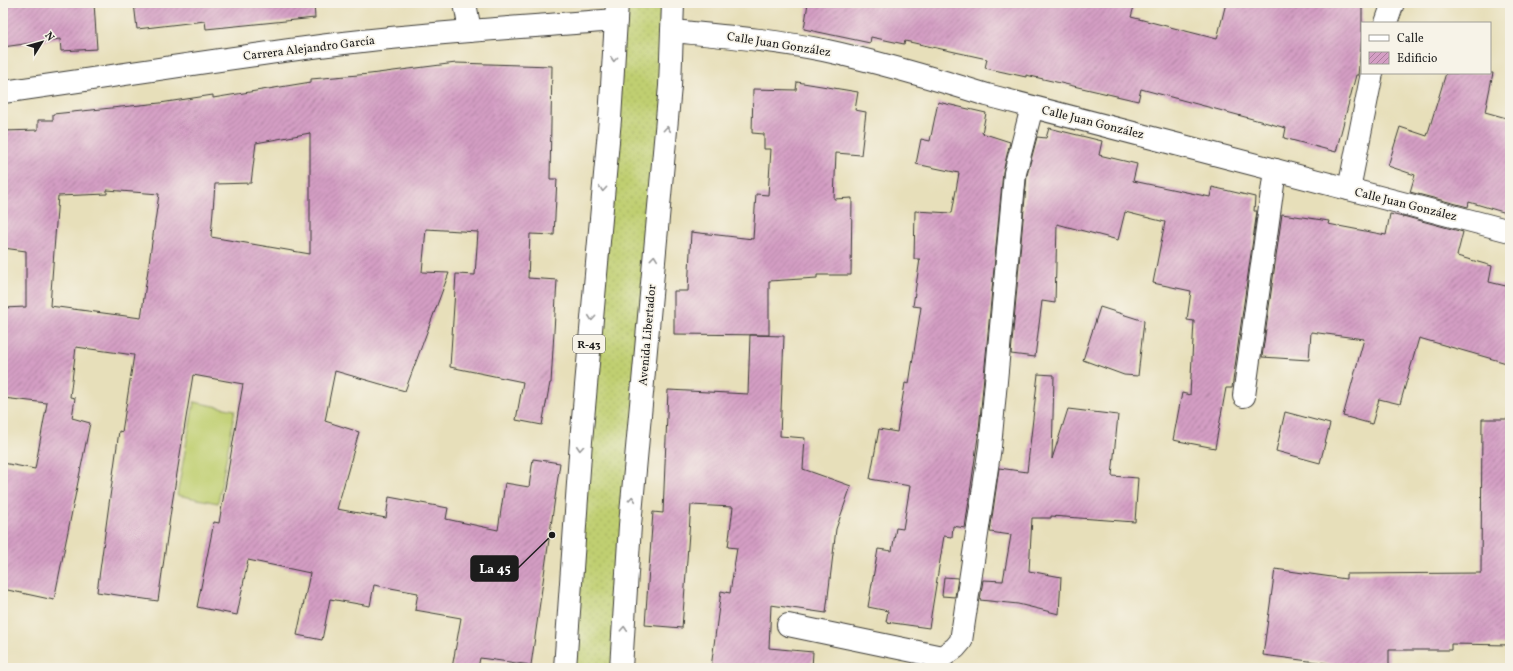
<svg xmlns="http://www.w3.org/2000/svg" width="1513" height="671" font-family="Vollkorn,serif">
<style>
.grass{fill:url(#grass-dots);stroke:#6e7646}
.garden{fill:#c0cf71;stroke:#6e7646}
.building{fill:url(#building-hatch);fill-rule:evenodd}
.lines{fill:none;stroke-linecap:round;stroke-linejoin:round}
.street-casing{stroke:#3a3934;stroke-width:24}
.primary-casing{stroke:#3a3934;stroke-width:24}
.street{stroke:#fff;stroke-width:22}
.primary{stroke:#fff;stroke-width:22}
.oneway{stroke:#999}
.labels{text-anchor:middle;stroke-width:3.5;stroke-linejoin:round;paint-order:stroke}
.shield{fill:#f7f3e8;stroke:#5e5c59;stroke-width:1}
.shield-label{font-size:11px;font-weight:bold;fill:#1c1c1c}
.street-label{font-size:12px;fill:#1c1c1c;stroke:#f7f3e8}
.leader{fill:none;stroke:#1c1c1c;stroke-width:1.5}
.callout-dot{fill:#1c1c1c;stroke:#f7f3e8;stroke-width:1.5}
.callout{fill:#1c1c1c;stroke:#1c1c1c;stroke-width:1.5}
.callout-label{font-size:13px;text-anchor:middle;font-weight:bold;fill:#fff}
</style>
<defs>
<pattern id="grass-dots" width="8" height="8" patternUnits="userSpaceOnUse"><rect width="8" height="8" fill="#c0cf71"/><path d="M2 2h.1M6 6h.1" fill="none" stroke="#a4b161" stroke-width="1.8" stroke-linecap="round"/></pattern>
<pattern id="building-hatch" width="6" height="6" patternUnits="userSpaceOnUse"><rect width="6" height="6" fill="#d49ec4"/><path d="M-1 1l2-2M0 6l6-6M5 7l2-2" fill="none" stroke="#ab809e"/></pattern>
</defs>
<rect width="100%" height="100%" fill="#f7f3e8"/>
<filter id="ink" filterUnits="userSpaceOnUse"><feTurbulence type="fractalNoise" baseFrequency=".025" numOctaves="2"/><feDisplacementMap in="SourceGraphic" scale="8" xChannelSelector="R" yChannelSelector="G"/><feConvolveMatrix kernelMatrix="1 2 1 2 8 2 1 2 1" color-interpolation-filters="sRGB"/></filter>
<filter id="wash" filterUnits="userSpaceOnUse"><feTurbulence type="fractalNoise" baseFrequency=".012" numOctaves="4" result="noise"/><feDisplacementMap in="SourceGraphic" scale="16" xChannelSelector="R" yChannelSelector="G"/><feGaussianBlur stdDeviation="0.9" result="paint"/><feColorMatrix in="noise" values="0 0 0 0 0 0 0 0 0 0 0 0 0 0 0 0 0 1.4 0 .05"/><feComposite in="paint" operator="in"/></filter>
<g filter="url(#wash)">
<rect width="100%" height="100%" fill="#e7dfba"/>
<polygon class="grass" points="617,3 673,3 621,668 565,668"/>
<polygon class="garden" points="194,402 235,410 218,503 177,495"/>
<g id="blocks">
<g class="building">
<polygon points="3,3 94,3 97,49 61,51 60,39 3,47"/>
<polygon points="134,3 314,3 315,18 206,29 205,21 137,29"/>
<polygon points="808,3 1135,3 1131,17 1217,39 1226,3 1362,3 1362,36 1358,75 1356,75 1336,152 1284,138 1286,128 1141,89 1138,101 1026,75 1026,77 985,68 987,59 905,41 904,44 871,37 870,43 804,29"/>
<path d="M456,63L552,66L550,179H557L554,235L530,234L528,278L557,280L551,383H550L542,425L516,420L523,382L450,367L456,274L475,275L478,232L426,229L422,272L449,273L405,391L335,371L325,421L359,432L337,509L386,518L389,497L448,508L446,519L498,530L505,483L529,487L533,459L560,463L531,665L480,658L478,668H452L461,618L415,610L418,593L374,585L370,606L330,599L322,640L297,635L310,573L248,560L237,615L197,607L214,522L219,523L243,384L193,375L171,510L158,601L97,592L119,431L122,432L134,355L76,347L70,397L75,398L72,418L90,423L54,600L3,589V463L35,469L47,403L3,398V308L26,307V251L3,248V131L38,130V120H53V114L160,103L213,95V98L311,82V79L370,74ZM310,133V254L211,237L215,184L251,183L256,143ZM107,190L159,194L141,318L50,306L58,196L107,194Z"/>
<polygon points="1446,73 1493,73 1485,112 1510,119 1510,214 1469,202 1468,207 1410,192 1415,175 1388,166 1400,127 1427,136"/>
<polygon points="797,82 858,92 855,110 866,112 861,155 836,153 834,199 852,198 851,275 817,275 817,278 769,281 769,335 674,334 674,291 688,291 691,232 753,239 756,194 768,195 771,149 764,149 764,134 752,133 753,89 796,90"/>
<polygon points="938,102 986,113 982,133 1010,142 1003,172 979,430 965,528 953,526 952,537 944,536 929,628 886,622 888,611 868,607 878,549 892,551 896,528 903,529 910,486 870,479 879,429 897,432 905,383 909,384 921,307 913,306 920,259 914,259 915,211 952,213 959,173 916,164 921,139 930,141"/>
<polygon points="1049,128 1102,141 1099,155 1137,164 1133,181 1210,197 1212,187 1255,197 1254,211 1257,211 1232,388 1226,388 1215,448 1173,440 1182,393 1190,395 1194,321 1187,320 1191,291 1153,283 1165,222 1125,212 1118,240 1057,224 1055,303 1042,301 1035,357 1011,354 1027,175 1037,137 1046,138"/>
<polygon points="1282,214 1329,221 1328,224 1386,235 1390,214 1403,217 1403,216 1463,232 1457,256 1492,266 1489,282 1510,287 1510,364 1419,338 1400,404 1379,399 1372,424 1343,416 1364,339 1311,332 1309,360 1262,357"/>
<polygon points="1100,307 1144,321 1138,376 1124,375 1083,360"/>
<polygon points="750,335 784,336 780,436 805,438 803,469 851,486 836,529 826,613 771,605 769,648 813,652 812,668 711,668 721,591 730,593 737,548 728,547 733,507 691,505 682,628 645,625 653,512 663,513 668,390 748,394"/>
<polygon points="1038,374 1054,375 1052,459 1068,409 1118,415 1112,476 1138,478 1135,522 1051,516 1051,518 1032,518 1029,571 1061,577 1059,614 1018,604 980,600 983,580 1003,581 1011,535 990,532 999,468 1027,472"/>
<polygon points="1285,412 1330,424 1320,463 1276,451"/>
<polygon points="1482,419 1510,419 1510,645 1451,644 1451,650 1389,650 1389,668 1347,668 1347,666 1263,655 1275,569 1346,579 1346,574 1481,573"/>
<polygon points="944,577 958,578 955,597 942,596"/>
</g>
</g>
</g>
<g filter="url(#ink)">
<use href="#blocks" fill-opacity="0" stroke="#3a3934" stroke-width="1"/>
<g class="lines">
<g class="street-casing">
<g id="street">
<polyline points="465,3 470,31"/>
<polyline points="1386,23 1393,3"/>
<path d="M672,31C723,36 773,40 823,50C879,62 933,78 987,95L1510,231"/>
<path d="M3,92C117,76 230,57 344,43C434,32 526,27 616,20"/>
<polyline points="1349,189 1372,73"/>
<polyline points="1244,396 1275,170"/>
<polyline points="788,625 942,657 955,648 961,641 990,447 1015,173 1032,107"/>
</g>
</g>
<g class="primary-casing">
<g id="primary">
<polyline points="565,668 581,441 610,119 617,3"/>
<polyline points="621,668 630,525 670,86 673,3"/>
</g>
</g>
<use href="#street" class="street"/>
<use href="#primary" class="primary"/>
</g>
<defs><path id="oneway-chevron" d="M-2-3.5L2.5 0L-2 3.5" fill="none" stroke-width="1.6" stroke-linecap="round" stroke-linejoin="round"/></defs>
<g class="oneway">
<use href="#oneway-chevron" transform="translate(614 59) rotate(94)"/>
<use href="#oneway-chevron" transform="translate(667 129) rotate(-85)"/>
<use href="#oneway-chevron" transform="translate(603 189) rotate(95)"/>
<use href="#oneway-chevron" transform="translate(654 258) rotate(-84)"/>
<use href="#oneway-chevron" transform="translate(592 318) rotate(95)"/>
<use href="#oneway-chevron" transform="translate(580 448) rotate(94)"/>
<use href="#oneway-chevron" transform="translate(632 499) rotate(-85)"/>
<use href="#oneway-chevron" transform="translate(624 629) rotate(-87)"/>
</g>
</g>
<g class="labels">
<rect class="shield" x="573" y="335" width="32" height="18" rx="3"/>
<g class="shield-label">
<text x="589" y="348">R-43</text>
</g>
<g class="street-label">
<text transform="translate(779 44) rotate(9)" y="4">Calle Juan González</text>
<text transform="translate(309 48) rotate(-7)" y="4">Carrera Alejandro García</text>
<text transform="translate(1093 122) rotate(14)" y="4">Calle Juan González</text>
<text transform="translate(1406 204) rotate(14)" y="4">Calle Juan González</text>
<text transform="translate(647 335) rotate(-85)" y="4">Avenida Libertador</text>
</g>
</g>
<path class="leader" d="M552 535L518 568"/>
<circle class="callout-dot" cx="552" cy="535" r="4"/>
<rect class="callout" x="471" y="556" width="47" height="25" rx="4"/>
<g class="callout-label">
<text x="495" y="573">La 45</text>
</g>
<rect width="1513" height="671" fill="none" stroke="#f7f3e8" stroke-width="16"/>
<rect x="1361" y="22" width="130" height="52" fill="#f7f3e8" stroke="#9f9d96"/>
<rect x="1369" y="35" width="20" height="6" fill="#ffffff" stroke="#9f9d96"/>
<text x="1397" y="42" font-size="12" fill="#1c1c1c">Calle</text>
<rect x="1369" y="52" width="20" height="12" fill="url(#building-hatch)" stroke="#9f9d96"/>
<text x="1397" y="62" font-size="12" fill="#1c1c1c">Edificio</text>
<g transform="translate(42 42) rotate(53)" stroke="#f7f3e8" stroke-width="3" paint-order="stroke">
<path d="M0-3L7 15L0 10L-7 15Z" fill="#1c1c1c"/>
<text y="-6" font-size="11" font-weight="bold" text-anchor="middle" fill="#1c1c1c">N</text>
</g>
</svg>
